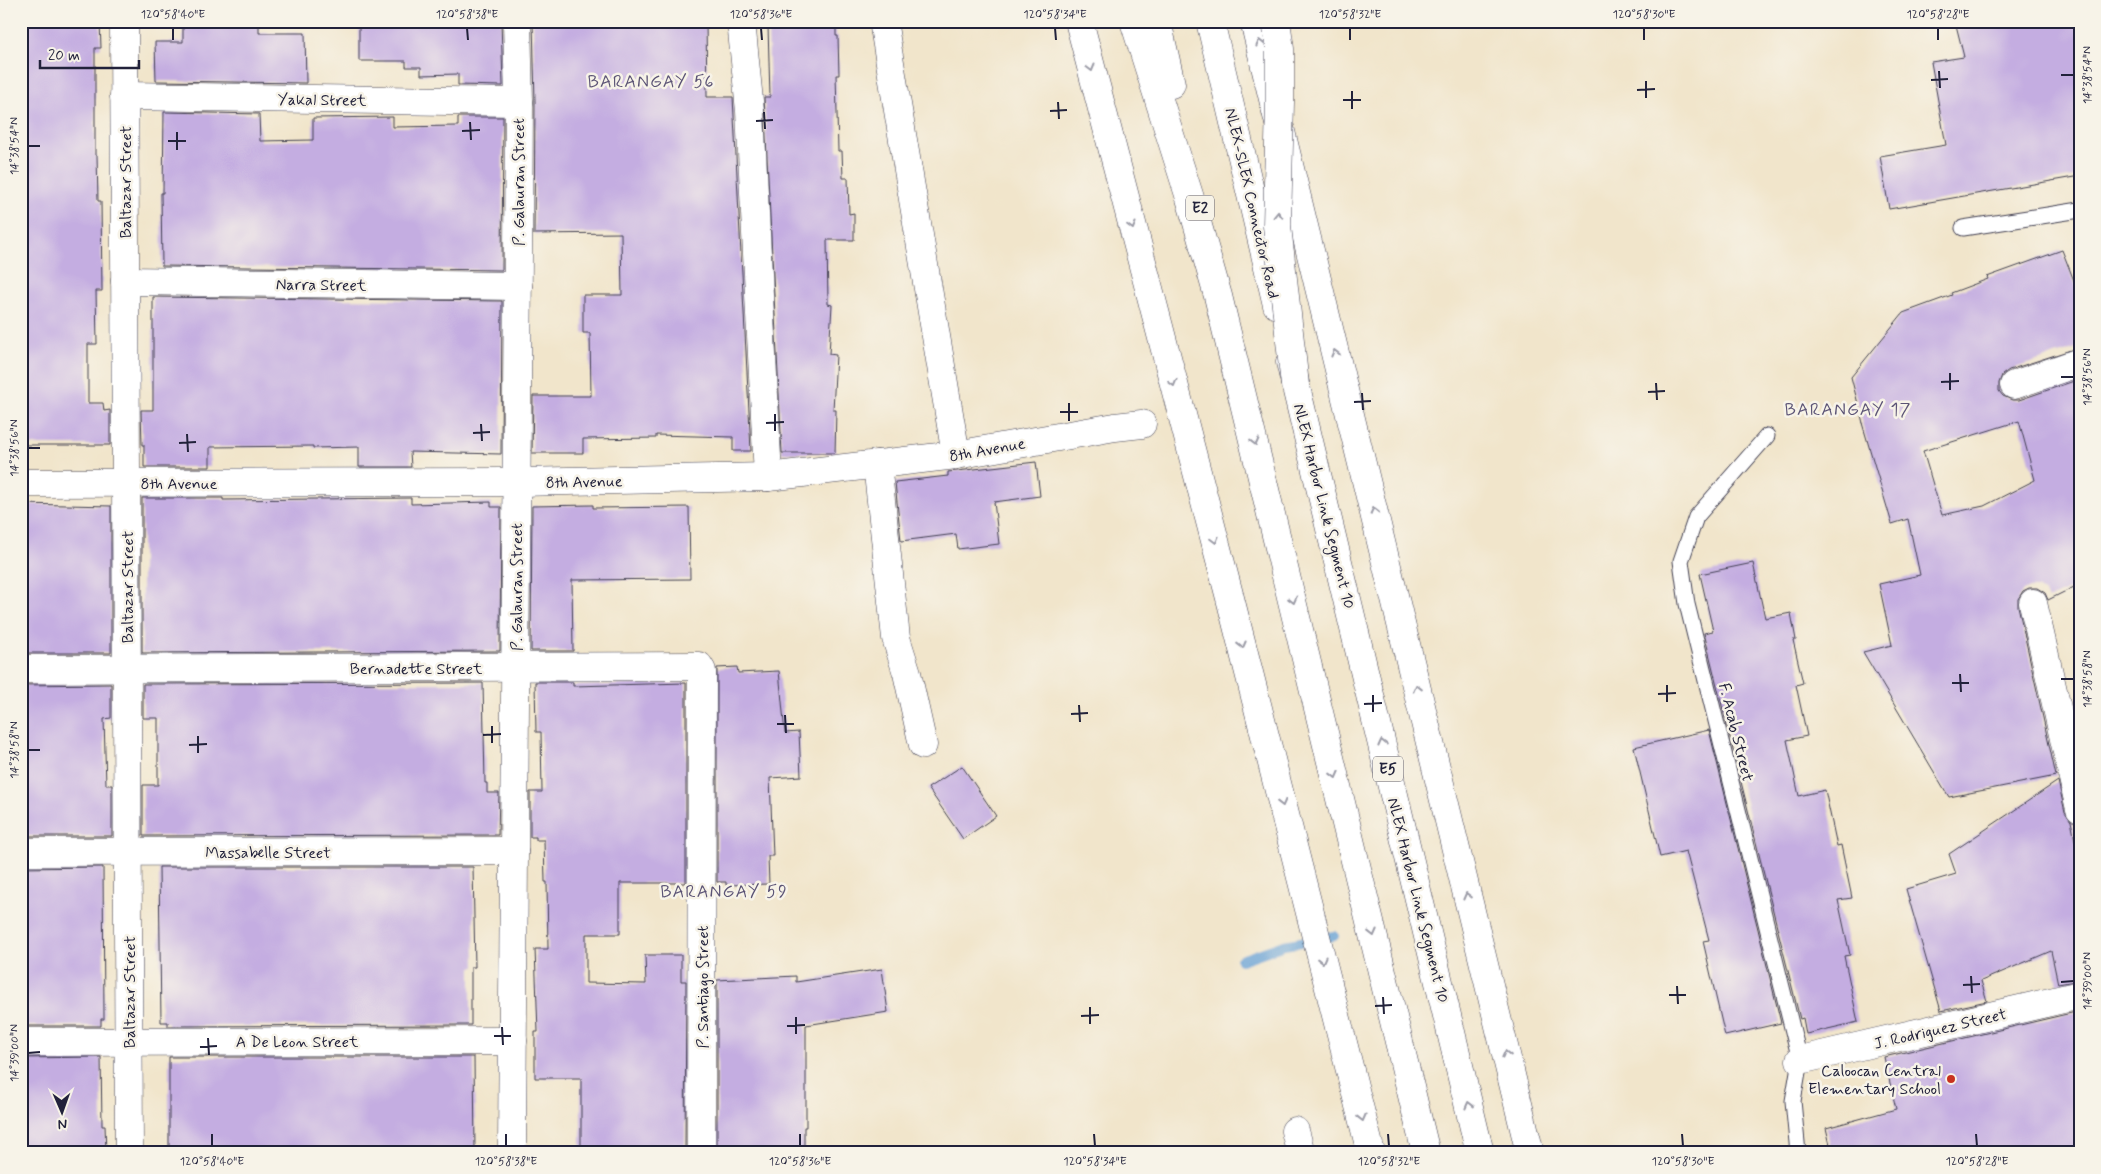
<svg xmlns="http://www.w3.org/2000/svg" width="2101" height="1174" font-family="Mynerve,sans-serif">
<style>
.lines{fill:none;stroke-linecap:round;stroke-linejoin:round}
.stream{stroke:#639fd4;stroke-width:10}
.building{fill:#c4ade1;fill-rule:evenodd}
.lane-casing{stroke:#413f51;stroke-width:17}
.street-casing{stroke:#413f51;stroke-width:29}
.highway-casing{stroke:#413f51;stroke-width:29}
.lane{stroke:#fff;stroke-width:15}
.street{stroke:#fff;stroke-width:28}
.highway{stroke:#fff;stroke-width:28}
.highway-bridge-casing{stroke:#413f51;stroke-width:29;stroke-linecap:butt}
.highway-bridge{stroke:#fff;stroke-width:28}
.oneway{stroke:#9c9ca7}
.ticks{fill:none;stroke:#22223b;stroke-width:2}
.poi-dot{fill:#c8321e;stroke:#f7f3e8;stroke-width:2}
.labels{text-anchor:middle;stroke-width:5;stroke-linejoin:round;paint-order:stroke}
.shield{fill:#f7f3e8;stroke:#62616f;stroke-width:1}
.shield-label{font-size:15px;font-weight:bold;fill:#22223b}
.street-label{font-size:16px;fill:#22223b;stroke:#f7f3e8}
.poi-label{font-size:16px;fill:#22223b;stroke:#f7f3e8;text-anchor:end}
.neighbourhood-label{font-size:18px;letter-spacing:1px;fill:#5b5375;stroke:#f7f3e8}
.neatline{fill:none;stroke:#22223b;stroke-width:2}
.ticks-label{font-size:12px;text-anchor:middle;fill:#22223b}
</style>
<rect width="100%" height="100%" fill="#f7f3e8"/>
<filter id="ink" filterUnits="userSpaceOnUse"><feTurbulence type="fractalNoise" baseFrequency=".02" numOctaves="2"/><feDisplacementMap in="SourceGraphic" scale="10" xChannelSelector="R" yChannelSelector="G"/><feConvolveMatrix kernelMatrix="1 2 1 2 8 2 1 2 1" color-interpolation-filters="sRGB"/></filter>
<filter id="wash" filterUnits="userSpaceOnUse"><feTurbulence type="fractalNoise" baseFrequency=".0096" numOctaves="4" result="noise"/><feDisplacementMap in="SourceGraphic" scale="20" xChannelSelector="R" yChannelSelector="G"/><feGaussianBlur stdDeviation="1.12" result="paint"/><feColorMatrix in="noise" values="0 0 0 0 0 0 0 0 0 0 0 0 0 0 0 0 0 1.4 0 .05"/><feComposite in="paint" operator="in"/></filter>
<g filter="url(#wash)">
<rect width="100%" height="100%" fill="#f1e5cb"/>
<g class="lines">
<polyline class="stream" points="1241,960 1284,945 1334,936"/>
</g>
<g id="blocks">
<g class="building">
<polygon points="21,21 100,21 101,48 95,48 95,155 97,155 98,201 101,201 102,291 96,291 97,344 88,344 88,403 103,403 104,411 110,410 110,445 21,445"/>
<polygon points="183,21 259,21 259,33 305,33 306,83 156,81 155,42 183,42"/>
<polygon points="359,21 501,21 503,86 458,85 458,74 421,75 421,67 406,67 406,61 359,61"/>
<polygon points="533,21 706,22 707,97 733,97 751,451 733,451 733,437 656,435 656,438 583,439 583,453 532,453 533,396 591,396 590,333 583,333 583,295 622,295 621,233 534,234 535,102"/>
<polygon points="791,21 836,21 836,36 838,36 839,75 836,75 838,151 842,151 843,178 848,178 849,214 854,213 854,240 827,240 828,304 832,305 829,354 836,355 833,410 836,410 835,453 782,453 764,97 770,97 768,26 791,26"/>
<polygon points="1955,21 2080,21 2080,176 1889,209 1880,156 1946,145 1931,62 1964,57"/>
<polygon points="164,112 259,114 260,141 313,140 313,118 393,117 393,127 458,126 458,117 503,117 502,270 162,266 161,193 163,193"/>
<path d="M2062,250L2080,296V347L2009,370L2002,375L1999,383V391L2003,396L2012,400H2019L2080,379V584L2048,600L2045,593L2037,588H2029L2023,591L2018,599V606L2056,776L1949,797L1863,652L1892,645L1879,584L1920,575L1908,519L1892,524L1862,423H1863L1851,377L1903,313L1952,295L1951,293L1988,279L1987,277ZM2019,421L2035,480L1984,506L1942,515L1923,451Z"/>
<polygon points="153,297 502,301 501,454 410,452 411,467 359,467 359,447 313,448 313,446 210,447 210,467 144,467 144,445 142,445 141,410 153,410"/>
<polygon points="1036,462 1040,496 994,502 999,544 958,549 956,534 901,541 895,482 948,476 948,472"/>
<polygon points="142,498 223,498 223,500 411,498 411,504 491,502 491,507 501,507 500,651 142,653"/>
<polygon points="21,504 111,506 111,653 21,653"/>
<polygon points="593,505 593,508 689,507 690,579 572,580 573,651 531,651 532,506"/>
<polygon points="1753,563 1765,618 1791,613 1796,640 1793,640 1803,683 1796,685 1807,736 1787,740 1799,796 1825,790 1837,846 1841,845 1852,898 1838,900 1850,955 1844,956 1858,1022 1806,1034 1803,1018 1800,1019 1704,633 1713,631 1700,574"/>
<polygon points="737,667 738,673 779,671 785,733 799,732 801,776 770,778 773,856 768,856 769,884 726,885 726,882 717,882 717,668"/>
<polygon points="535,682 573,682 573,686 686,683 686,883 620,883 620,934 586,934 586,983 646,984 645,955 681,955 681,981 686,981 685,1153 581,1153 581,1078 535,1078 535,1032 538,1032 535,949 548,949 547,882 545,882 544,840 536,840 536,837 530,837 530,792 542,792 541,732 536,732"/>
<polygon points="483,683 485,783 487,783 487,793 499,793 498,835 143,836 143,785 158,785 158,718 143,718 143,684"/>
<polygon points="111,684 111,718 104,719 106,785 112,785 112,836 21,836 21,685"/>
<polygon points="1709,730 1781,1023 1725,1036 1703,941 1709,940 1686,851 1660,857 1634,747"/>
<polygon points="962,766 996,816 963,839 928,788"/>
<polygon points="2058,781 2065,812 2071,821 2080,865 2080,980 2058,984 2051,951 1981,981 1987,1001 1941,1011 1906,889 1956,874 1949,854"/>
<polygon points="103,867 104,1019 101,1019 101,1026 21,1026 21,868"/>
<polygon points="159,867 473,867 475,967 471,967 471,1025 168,1026 168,1022 161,1022"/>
<polygon points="882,969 888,1012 806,1025 806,1127 804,1127 804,1153 717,1153 717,980 796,976 796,982"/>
<polygon points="2080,1011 2080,1153 1832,1153 1826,1128 1896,1109 1884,1057"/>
<polygon points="101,1057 102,1126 105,1126 106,1152 21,1153 21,1058"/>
<polygon points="169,1057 474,1057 475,1153 169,1153"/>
</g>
</g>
</g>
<g filter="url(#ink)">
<use href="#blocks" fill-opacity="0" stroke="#413f51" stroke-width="1"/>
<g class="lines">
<g class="lane-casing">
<g id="lane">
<polyline points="1963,228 2080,210"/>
<polyline points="1767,436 1696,517 1681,561 1687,604 1800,1060 1793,1101 1798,1153"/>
</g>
</g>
<g class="street-casing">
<g id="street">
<polyline points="124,21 129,1153"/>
<polyline points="741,21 750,111 768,477"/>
<polyline points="884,27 956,455"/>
<polyline points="124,96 519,102"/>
<polyline points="125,281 518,286"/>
<polyline points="2014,385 2080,362"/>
<polyline points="877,464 896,638 907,673 923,745"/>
<polyline points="21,483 517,482 768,477 956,455 1115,427 1142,424"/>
<polyline points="2033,603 2080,809"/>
<polyline points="21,669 699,666 702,671 701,1153"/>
<polyline points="21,852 514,851"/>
<polyline points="21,1042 513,1041"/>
<polyline points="1800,1060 2080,995"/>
<polyline points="1295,1131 1301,1153"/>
<polyline points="512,1153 519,102 517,21"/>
</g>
</g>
<g class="highway-casing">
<g id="highway">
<polyline points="1079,21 1230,598 1371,1153"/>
<polyline points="1134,21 1190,198 1218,296 1426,1153"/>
<polyline points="1157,21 1171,84"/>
<polyline points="1210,21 1277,305"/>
<polyline points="1254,21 1530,1153"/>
<polyline points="1290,362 1480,1153"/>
</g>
</g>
<use href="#lane" class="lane"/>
<use href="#street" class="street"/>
<use href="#highway" class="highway"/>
<g class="highway-bridge-casing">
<polyline id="highway-bridge" points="1276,21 1280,49 1280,102 1277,226 1295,385"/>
</g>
<use href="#highway-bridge" class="highway-bridge"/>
</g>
<defs><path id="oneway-chevron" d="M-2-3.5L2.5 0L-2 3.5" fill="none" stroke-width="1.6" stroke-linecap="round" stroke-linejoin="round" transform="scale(1.25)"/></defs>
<g class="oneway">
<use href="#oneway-chevron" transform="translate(1260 43) rotate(-104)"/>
<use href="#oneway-chevron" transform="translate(1091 68) rotate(75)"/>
<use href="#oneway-chevron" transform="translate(1278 215) rotate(-89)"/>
<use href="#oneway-chevron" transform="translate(1132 226) rotate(75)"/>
<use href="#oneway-chevron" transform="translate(1335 353) rotate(-104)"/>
<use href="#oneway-chevron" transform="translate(1173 383) rotate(75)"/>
<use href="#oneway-chevron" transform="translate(1255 442) rotate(76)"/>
<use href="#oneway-chevron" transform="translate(1374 511) rotate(-104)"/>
<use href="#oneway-chevron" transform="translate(1215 540) rotate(75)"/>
<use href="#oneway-chevron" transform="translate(1293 600) rotate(76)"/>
<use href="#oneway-chevron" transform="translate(1242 645) rotate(76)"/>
<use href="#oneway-chevron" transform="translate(1417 688) rotate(-104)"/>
<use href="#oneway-chevron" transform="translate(1382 743) rotate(-104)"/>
<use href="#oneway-chevron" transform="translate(1335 775) rotate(76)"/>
<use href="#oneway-chevron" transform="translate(1282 803) rotate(76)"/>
<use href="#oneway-chevron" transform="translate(1467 896) rotate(-104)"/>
<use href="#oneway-chevron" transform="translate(1373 933) rotate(76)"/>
<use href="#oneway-chevron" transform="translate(1322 960) rotate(76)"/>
<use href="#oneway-chevron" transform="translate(1506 1054) rotate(-104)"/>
<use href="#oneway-chevron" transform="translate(1469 1105) rotate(-104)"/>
<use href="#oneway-chevron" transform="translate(1362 1118) rotate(76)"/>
</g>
</g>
<path class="ticks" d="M173,28V40M467,28L468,40M761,28L762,40M1055,28L1056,40M1350,28V40M1644,28V40M1938,28V40M1939,71L1940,88M2061,75H2074M1931,80L1948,79M1646,81V98M1637,90L1655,89M1352,91V109M1343,100H1361M1058,102L1059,119M1050,111L1067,110M764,112L765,129M756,121L773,120M470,122L471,140M462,131L480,130M177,132V150M168,141H186M28,146H40M1950,373V390M2061,377H2074M1941,382L1959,381M1656,383L1657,400M1648,392L1665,391M1362,393L1363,410M1354,402L1371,401M1069,403V421M1060,412H1078M775,414V431M766,423L784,422M481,424L482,441M473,433L490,432M187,434L188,452M179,443L196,442M28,448H40M1960,674L1961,692M2061,679H2074M1952,683H1969M1667,685V702M1658,694L1676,693M1373,695V712M1364,704L1382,703M1079,705L1080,722M1071,714L1088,713M785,715L786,733M777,724H794M492,726V743M483,735L501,734M198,736V753M189,745L207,744M28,750H40M1971,976L1972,993M2061,982L2074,981M1963,985L1980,984M1677,986L1678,1004M1669,995H1686M1383,997L1384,1014M1375,1006L1392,1005M1090,1007V1024M1081,1016L1099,1015M796,1017V1034M787,1026L805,1025M502,1027L503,1045M494,1036H511M208,1038L209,1055M200,1047L217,1046M28,1053L40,1052M212,1134V1146M506,1134V1146M800,1134V1146M1094,1134L1095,1146M1388,1134L1389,1146M1682,1134L1683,1146M1976,1134L1977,1146"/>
<circle class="poi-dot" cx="1951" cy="1079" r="5"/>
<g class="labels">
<g class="shield">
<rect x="1186" y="195.5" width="28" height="25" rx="4"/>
<rect x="1373" y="756.5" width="30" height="25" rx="4"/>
</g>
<g class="shield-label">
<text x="1200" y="213">E2</text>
<text x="1388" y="774">E5</text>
</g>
<g class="street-label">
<text transform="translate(322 99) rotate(1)" y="6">Yakal Street</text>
<text transform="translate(125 182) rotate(-90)" y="6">Baltazar Street</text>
<text transform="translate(518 182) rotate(-90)" y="6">P. Galauran Street</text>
<text transform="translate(1253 203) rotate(77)" y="6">NLEX-SLEX Connector Road</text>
<text transform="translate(321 284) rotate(1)" y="6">Narra Street</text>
<text transform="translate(987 449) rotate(-10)" y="6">8th Avenue</text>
<text transform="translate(584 481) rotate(-1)" y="6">8th Avenue</text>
<text x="179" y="489">8th Avenue</text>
<text transform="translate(1325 506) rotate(76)" y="6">NLEX Harbor Link Segment 10</text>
<text transform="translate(127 587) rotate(-90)" y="6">Baltazar Street</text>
<text transform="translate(516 587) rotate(-90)" y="6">P. Galauran Street</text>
<text x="416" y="674">Bernadette Street</text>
<text transform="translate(1737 732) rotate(76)" y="6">F. Acab Street</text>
<text x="268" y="858">Massabelle Street</text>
<text transform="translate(1419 900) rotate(76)" y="6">NLEX Harbor Link Segment 10</text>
<text transform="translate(702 987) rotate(-90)" y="6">P. Santiago Street</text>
<text transform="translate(129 992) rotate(-90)" y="6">Baltazar Street</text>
<text transform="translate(1940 1028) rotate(-13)" y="6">J. Rodriguez Street</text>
<text x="297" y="1047">A De Leon Street</text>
</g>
<g class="poi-label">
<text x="1941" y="1076">Caloocan Central<tspan x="1941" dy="18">Elementary School</tspan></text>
</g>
<g class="neighbourhood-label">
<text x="651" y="87">BARANGAY 56</text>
<text x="1848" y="415">BARANGAY 17</text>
<text x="724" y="897">BARANGAY 59</text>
</g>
</g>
<rect width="2101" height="1174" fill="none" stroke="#f7f3e8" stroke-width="55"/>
<g transform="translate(62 1112) rotate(178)" stroke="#f7f3e8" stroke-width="4" paint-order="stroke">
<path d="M0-4L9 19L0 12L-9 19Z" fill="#22223b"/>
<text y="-8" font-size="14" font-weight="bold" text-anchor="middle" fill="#22223b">N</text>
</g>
<path d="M40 60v8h99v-8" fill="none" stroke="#22223b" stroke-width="2.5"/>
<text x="48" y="60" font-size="15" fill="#22223b" stroke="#f7f3e8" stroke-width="4" paint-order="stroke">20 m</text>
<rect x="28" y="28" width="2046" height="1118" class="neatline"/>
<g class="ticks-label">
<text x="173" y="18">120°58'40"E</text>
<text x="467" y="18">120°58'38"E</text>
<text x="761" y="18">120°58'36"E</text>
<text x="1055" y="18">120°58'34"E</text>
<text x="1350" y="18">120°58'32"E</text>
<text x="1644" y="18">120°58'30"E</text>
<text x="1938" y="18">120°58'28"E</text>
<text transform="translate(2087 75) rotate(-90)" y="4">14°38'54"N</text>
<text transform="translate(14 146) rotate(-90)" y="4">14°38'54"N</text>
<text transform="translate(2087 377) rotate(-90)" y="4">14°38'56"N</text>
<text transform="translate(14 448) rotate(-90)" y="4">14°38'56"N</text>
<text transform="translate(2087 679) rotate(-90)" y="4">14°38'58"N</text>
<text transform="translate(14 750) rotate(-90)" y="4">14°38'58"N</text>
<text transform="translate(2087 981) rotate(-90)" y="4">14°39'00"N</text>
<text transform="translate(14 1053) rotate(-90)" y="4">14°39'00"N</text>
<text x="212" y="1165">120°58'40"E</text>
<text x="506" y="1165">120°58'38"E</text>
<text x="800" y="1165">120°58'36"E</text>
<text x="1095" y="1165">120°58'34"E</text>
<text x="1389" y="1165">120°58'32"E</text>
<text x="1683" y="1165">120°58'30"E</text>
<text x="1977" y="1165">120°58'28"E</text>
</g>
</svg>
